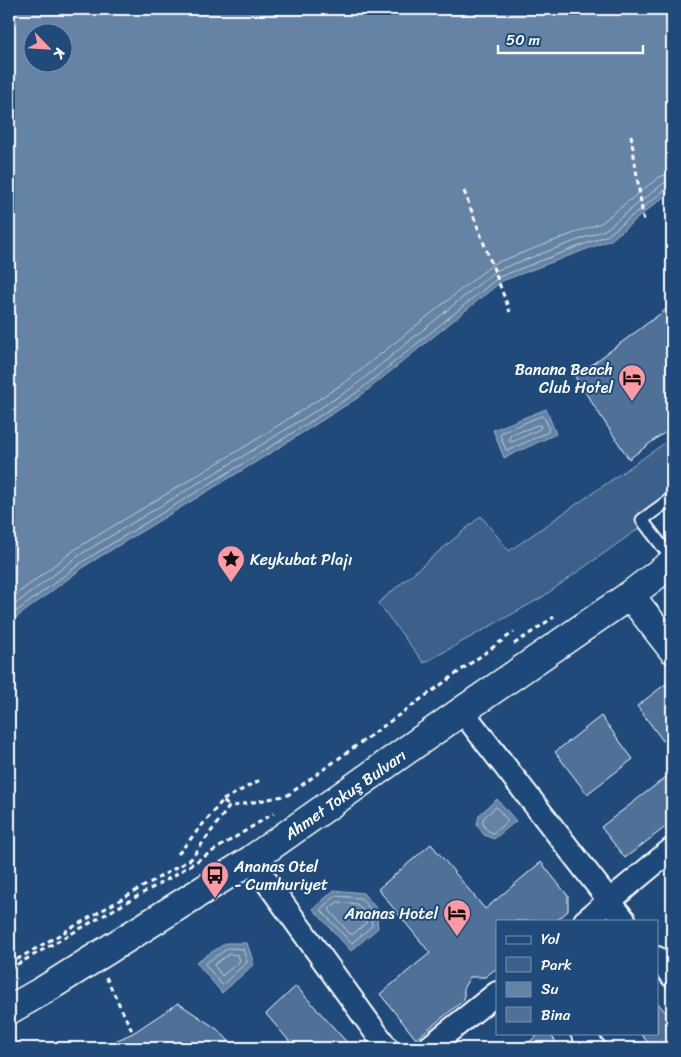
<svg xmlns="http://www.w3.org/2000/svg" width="681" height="1057" font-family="Sriracha,sans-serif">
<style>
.green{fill:#3c618b;stroke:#9eb0c5}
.water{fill:#6583a4;stroke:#a3b5c8;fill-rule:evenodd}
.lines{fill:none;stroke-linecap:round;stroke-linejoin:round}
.shore{stroke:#c1cddb;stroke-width:1}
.building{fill:#507197;stroke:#fff}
.lane-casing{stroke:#fff;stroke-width:15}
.street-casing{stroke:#fff;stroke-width:26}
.secondary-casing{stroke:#fff;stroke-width:31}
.path{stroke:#fff;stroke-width:3;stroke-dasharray:5 4;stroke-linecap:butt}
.lane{stroke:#1f4a7a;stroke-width:11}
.street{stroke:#1f4a7a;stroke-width:22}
.secondary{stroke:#1f4a7a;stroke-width:28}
.labels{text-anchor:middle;stroke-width:4;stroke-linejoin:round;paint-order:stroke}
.poi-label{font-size:16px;fill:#fff;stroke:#1f4a7a;text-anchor:end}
.street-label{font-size:16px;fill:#fff;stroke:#1f4a7a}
</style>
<rect width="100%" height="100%" fill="#1f4a7a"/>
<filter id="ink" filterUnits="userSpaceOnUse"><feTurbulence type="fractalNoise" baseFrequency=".02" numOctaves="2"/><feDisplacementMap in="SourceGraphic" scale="10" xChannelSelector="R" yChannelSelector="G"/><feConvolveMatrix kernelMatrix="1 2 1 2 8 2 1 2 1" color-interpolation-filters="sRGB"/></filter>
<g filter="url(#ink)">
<polygon class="green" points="672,438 672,505 541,598 424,663 378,603 481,516 509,551"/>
<g class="water">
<path d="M9,9H672V190L611,240L502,281L359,397L264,457L88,564L9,623ZM32,32H62V62H32Z"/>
<polygon points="546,409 556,434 504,458 493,430"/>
<polygon points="497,799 516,821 494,839 484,835 477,825 479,815"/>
<polygon points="334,890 363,893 376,908 378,928 351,951 313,909"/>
<polygon points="226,943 247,943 254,964 222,993 196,962"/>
</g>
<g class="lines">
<g class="shore">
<path d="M542,416C546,419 550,428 548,432L509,450H506L500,435L501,433Z"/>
<polygon points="538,425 541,426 540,429 512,442 509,441 510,436"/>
<polyline points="9,600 77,548 254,441 347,381 493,264 601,223 659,177 672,173"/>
<polyline points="9,609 81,554 258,447 352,388 495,271 605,230 664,183 672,180"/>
<polyline points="9,617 85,560 262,452 356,393 499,277 608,235 667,188 672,187"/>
<path d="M496,807L508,821L493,833C486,831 482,826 483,819Z"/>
<polygon points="336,896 360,898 371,910 372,926 352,943 350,942 321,910 322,908"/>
<polygon points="338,902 357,904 365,913 366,923 353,934 350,934 330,911 330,908"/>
<polygon points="229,948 243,949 247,962 222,985 205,964"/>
<polygon points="230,954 238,955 240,961 222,976 214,965"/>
</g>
</g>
<g class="building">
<polygon points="672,305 672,427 629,459 575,377"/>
<polygon points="672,679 672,753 637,706"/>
<polygon points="601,716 633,759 587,794 555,752"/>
<polygon points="666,777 672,785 672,822 625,858 601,827"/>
<polygon points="431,844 485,909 541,862 568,896 568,911 556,921 497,921 497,968 485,977 470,977 464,987 464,1000 416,1039 380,994 430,953 378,889"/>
<polygon points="296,986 352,1048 288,1048 290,1042 266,1014"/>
<polygon points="657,1002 672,1020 672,1048 652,1048 640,1033 657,1033"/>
<polygon points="178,1003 217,1029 236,1048 100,1048 133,1033"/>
<polygon points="540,1033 549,1033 561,1048 522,1048"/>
</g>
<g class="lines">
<g class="lane-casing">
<polyline id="lane" points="672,498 642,520 672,559"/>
</g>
<g class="street-casing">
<g id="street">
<polyline points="462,711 625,921"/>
<polyline points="251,860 387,1048"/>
<polyline points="585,921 672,849"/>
<polyline points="657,958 672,976"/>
<polyline points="582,1033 594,1048"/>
<polyline points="428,1048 497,993"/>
</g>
</g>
<g class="secondary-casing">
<g id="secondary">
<polyline points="630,595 672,649"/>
<polyline points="9,1010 44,990 251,860 462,711 630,595 672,563"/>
</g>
</g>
<g class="path">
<polyline points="631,135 644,224"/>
<polyline points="464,191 510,312"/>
<polyline points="514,644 554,617"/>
<polyline points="223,800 260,780"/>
<polyline points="178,854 223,800 229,807"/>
<polyline points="9,964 191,859 229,807 288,795 514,632"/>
<polyline points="9,969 173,876 274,813"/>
<polyline points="106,977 133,1033"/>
</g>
<use href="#lane" class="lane"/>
<use href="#street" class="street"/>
<use href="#secondary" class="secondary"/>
</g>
</g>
<defs>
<g id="hotel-pin" transform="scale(1.4375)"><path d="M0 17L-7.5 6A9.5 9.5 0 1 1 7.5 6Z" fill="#ff9aa2" stroke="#1f4a7a"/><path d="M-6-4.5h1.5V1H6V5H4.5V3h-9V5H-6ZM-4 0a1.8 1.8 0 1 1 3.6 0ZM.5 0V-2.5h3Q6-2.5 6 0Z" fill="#111"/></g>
<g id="sight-pin" transform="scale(1.4375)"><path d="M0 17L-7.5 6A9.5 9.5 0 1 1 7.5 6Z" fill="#ff9aa2" stroke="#1f4a7a"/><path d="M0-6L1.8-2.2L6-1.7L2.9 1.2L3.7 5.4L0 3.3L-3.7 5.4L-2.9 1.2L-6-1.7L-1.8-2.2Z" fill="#111"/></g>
<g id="bus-pin" transform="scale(1.4375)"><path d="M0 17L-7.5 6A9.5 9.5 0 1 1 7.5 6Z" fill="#ff9aa2" stroke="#1f4a7a"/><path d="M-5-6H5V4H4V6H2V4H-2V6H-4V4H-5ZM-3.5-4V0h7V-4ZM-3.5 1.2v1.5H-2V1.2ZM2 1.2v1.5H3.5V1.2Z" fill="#111"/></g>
</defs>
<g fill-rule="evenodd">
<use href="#hotel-pin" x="632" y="378"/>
<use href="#sight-pin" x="231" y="559"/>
<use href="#bus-pin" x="215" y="875"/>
<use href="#hotel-pin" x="457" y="913"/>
</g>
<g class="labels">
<g class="poi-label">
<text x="613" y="375">Banana Beach<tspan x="613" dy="18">Club Hotel</tspan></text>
<text x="250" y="565" text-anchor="start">Keykubat Plajı</text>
<text x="234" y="872" text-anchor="start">Ananas Otel<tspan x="234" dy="18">- Cumhuriyet</tspan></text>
<text x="438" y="919">Ananas Hotel</text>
</g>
<g class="street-label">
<text transform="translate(345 794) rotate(-35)" y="6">Ahmet Tokuş Bulvarı</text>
</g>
</g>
<rect width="681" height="1057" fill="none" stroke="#1f4a7a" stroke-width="30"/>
<rect x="15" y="15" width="651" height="1027" fill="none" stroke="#fff" stroke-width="2" filter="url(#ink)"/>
<rect x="496" y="920" width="162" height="115" fill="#1f4a7a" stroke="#7992af"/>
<rect x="506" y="936" width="25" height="8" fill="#1f4a7a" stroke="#7992af"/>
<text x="541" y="944" font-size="15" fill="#ffffff">Yol</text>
<rect x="506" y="957" width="25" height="15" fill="#3c618b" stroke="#7992af"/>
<text x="541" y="970" font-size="15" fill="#ffffff">Park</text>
<rect x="506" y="982" width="25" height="15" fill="#6583a4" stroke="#7992af"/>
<text x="541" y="994" font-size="15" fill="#ffffff">Su</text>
<rect x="506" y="1007" width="25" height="15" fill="#507197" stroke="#7992af"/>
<text x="541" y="1020" font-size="15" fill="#ffffff">Bina</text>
<g transform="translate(48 48) rotate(115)"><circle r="24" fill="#1f4a7a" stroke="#7992af"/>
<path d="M0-4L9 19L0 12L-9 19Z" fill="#ff9aa2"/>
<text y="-8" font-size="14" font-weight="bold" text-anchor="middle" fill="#ffffff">K</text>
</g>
<path d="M498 45v8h145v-8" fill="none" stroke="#ffffff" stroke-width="2.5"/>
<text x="506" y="45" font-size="15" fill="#ffffff" stroke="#1f4a7a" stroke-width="4" paint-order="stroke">50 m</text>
</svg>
